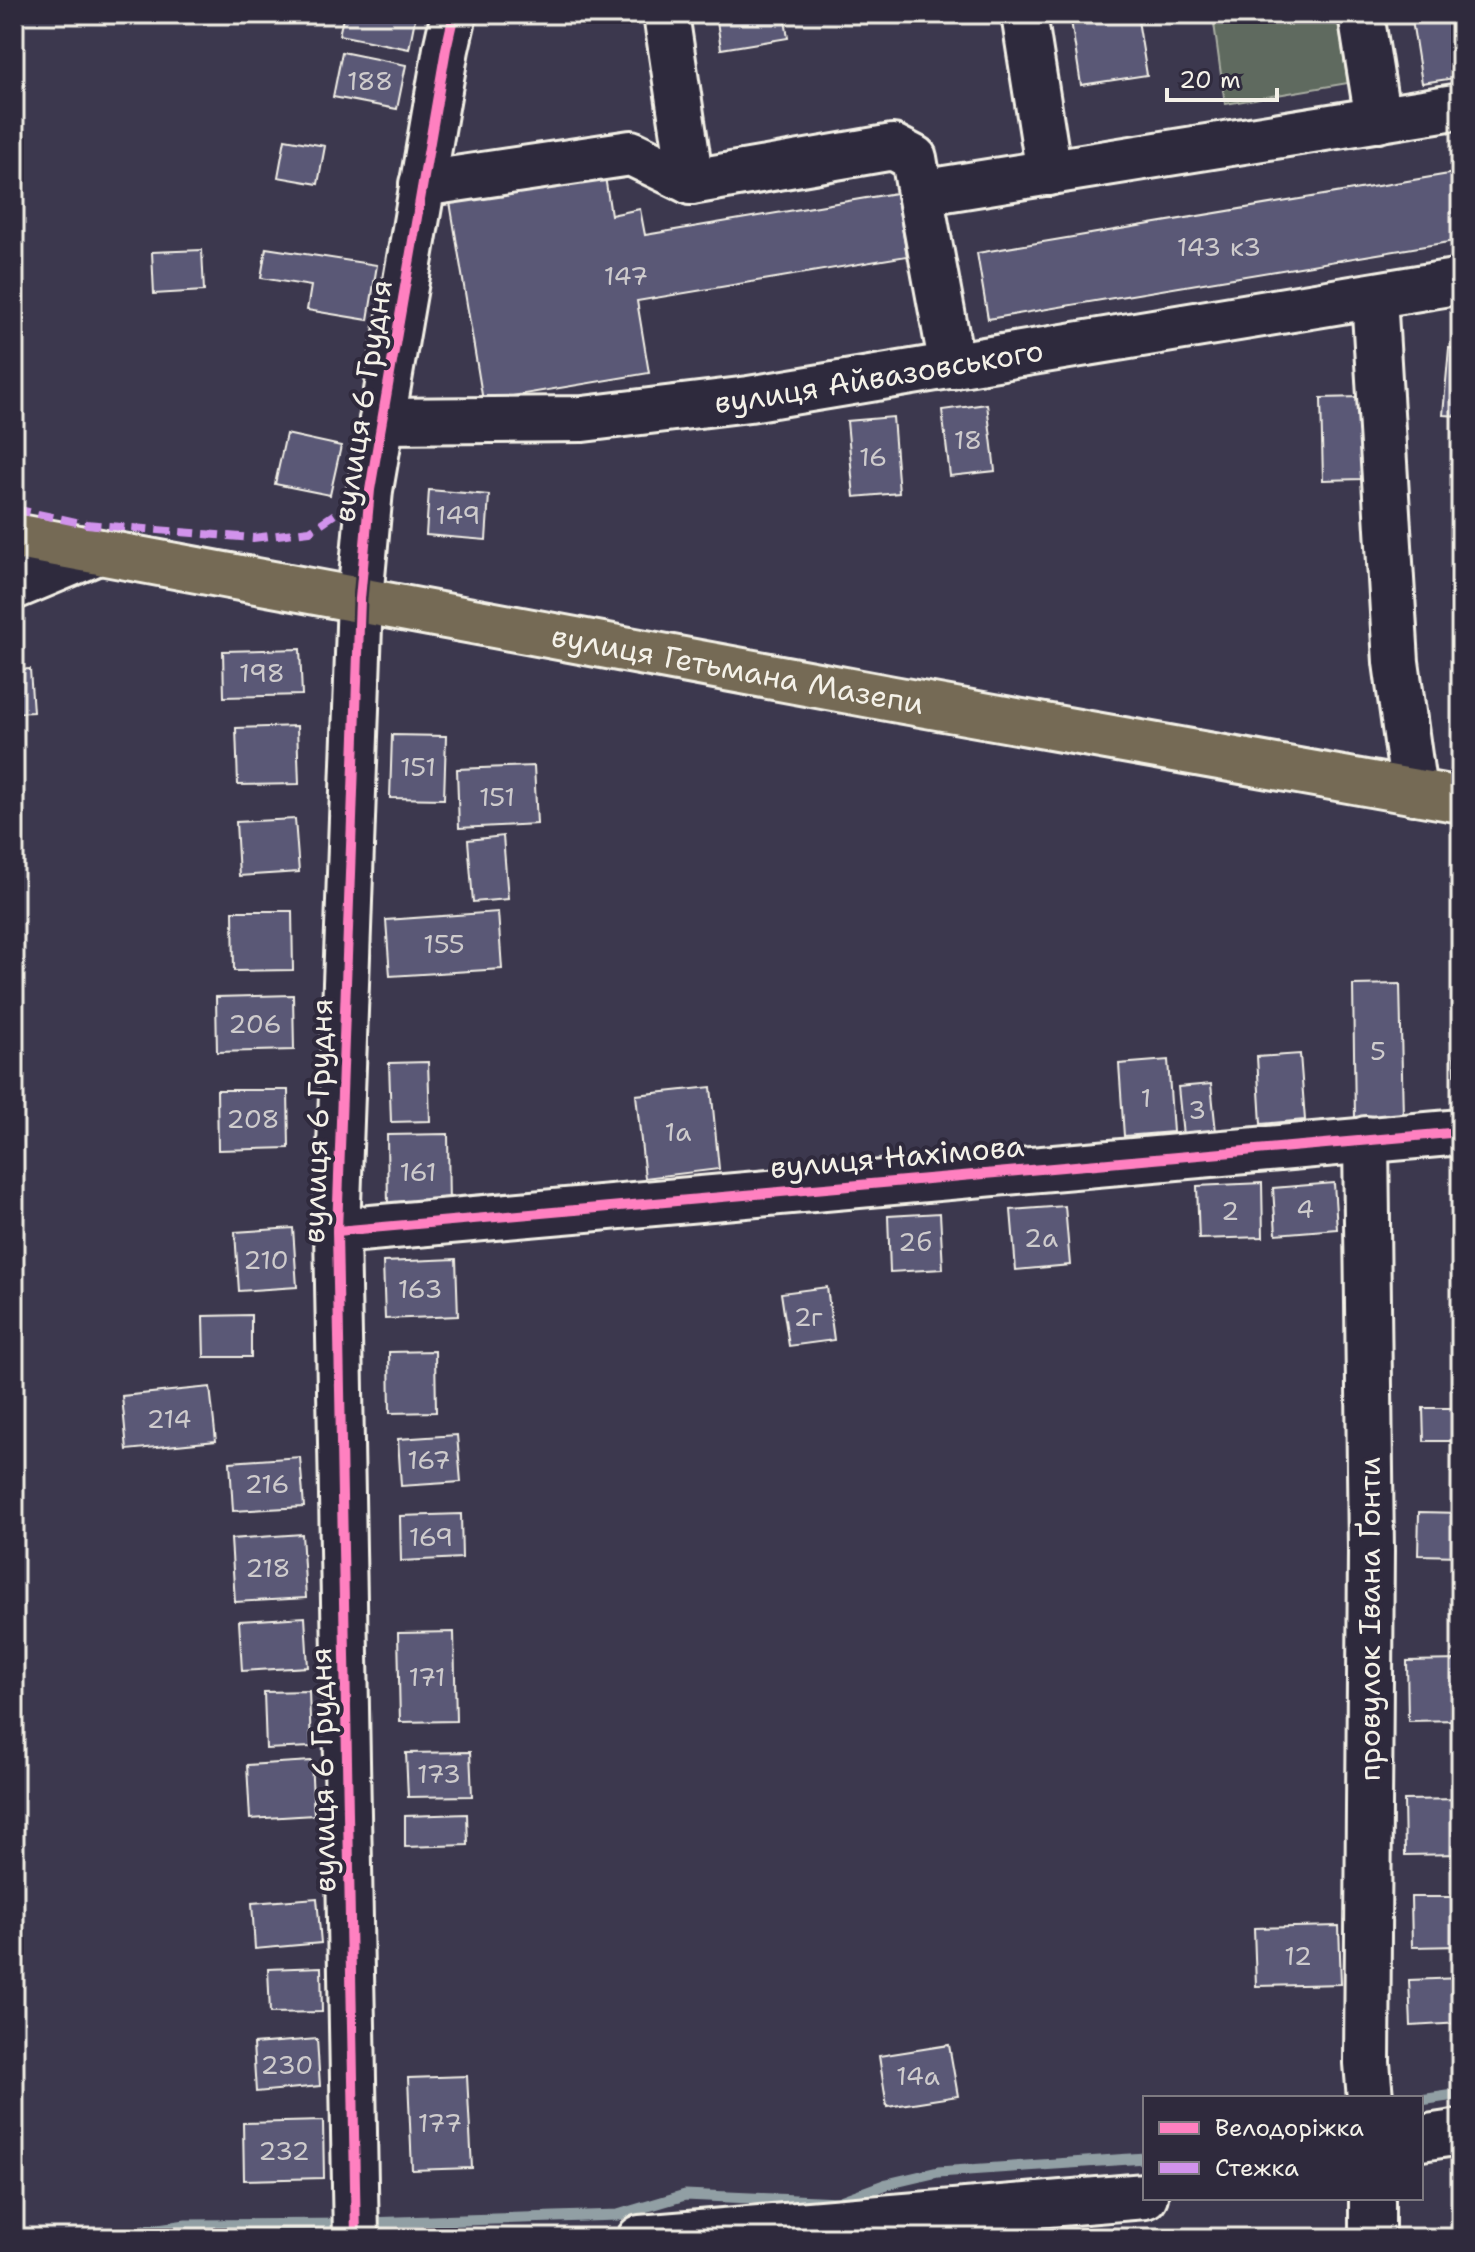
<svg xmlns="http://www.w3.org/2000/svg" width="1475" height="2252" font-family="'Shantell Sans',sans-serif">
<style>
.green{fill:#5f6a5e;stroke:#aaaea3;stroke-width:2}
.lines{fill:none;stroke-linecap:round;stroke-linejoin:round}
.stream{stroke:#919fa4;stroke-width:11}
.building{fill:#5a5976;stroke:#f4f1e8;stroke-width:2}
.minor-casing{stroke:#f4f1e8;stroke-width:50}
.highway-casing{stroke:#f4f1e8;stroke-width:50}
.minor{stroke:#2f2a3d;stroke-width:44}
.highway{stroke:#746b55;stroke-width:44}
.quiet{stroke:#d193ec;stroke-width:8;stroke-dasharray:16 8;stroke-linecap:butt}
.cycleway-casing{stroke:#2f2a3d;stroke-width:15}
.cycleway{stroke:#ff80c0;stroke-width:10}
.labels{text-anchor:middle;stroke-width:8;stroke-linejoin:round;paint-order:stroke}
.number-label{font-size:26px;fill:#cecbcc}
.street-label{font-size:30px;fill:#f4f1e8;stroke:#2f2a3d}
</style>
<rect width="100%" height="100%" fill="#3c384e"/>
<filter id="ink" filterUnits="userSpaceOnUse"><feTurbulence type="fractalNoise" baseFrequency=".0125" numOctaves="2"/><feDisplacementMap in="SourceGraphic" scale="16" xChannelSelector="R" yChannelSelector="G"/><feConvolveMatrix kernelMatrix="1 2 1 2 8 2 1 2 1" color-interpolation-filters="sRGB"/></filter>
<g filter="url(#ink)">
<polygon class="green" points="1222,14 1337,14 1348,83 1225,104 1213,16"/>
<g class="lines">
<g class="stream">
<polyline points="1421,2100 1461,2094"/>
<polyline points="366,2223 618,2215 685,2195 838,2202 887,2184 938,2172 1145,2158"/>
<polyline points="97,2238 186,2225 349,2224"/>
</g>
</g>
<g class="building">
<polygon points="344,14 416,14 409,49 339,35"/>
<polygon points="716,14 784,14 788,38 721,49"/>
<polygon points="1070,14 1137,14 1147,75 1081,85"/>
<polygon points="1411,14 1461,14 1461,77 1422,83"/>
<polygon points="342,52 406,65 397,109 333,97"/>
<polygon points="285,139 325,146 318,184 278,177"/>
<polygon points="604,170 611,215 640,209 645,235 896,193 907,256 637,301 649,373 483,401 449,196"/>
<polygon points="1461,172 1461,240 988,319 977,253"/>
<polygon points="266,248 377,265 368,320 307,310 311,286 261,278"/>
<polygon points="202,250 204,291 154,294 152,252"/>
<polygon points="1449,348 1461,349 1461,416 1443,415"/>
<polygon points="1362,397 1363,479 1323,480 1321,398"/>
<polygon points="987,404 995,471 950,476 942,410"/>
<polygon points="893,417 899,493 854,497 847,421"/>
<polygon points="286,434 341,446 330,495 275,484"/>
<polygon points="429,490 489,495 486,540 426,535"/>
<polygon points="300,649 302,695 224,697 223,651"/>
<polygon points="30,669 33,712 14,713 14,670"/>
<polygon points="297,726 299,784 238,785 236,728"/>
<polygon points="392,735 446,736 444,799 390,798"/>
<polygon points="534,766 537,824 459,828 457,769"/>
<polygon points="295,819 299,872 239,876 236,822"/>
<polygon points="503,836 508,899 473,902 468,840"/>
<polygon points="233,911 292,911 293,970 234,971"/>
<polygon points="498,912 502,969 390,976 386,920"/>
<polygon points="1400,984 1403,1117 1355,1118 1353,985"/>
<polygon points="293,995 294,1050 217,1052 216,997"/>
<polygon points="1300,1054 1305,1120 1261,1124 1257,1057"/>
<polygon points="1461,1054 1461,1107 1457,1107 1454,1055"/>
<polygon points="1168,1060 1173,1132 1124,1136 1119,1064"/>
<polygon points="428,1062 430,1121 391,1122 389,1063"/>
<polygon points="1211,1084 1216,1132 1183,1136 1178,1087"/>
<polygon points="711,1087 719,1169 645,1178 636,1095"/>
<polygon points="217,1090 288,1090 289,1148 218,1150"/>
<polygon points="448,1134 449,1209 388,1210 387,1135"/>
<polygon points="1262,1183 1263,1237 1199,1239 1197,1186"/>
<polygon points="1334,1183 1337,1229 1276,1234 1273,1188"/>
<polygon points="1065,1206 1070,1265 1016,1270 1011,1210"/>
<polygon points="940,1213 943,1269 890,1272 888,1216"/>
<polygon points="293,1228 297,1287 239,1291 235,1232"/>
<polygon points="456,1259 458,1316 385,1319 383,1262"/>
<polygon points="827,1287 834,1340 789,1346 781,1293"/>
<polygon points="251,1315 251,1357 204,1357 203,1316"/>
<polygon points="435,1351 436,1412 390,1413 389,1352"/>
<polygon points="210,1387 216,1441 127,1450 122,1396"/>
<polygon points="1423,1408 1461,1408 1461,1441 1424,1441"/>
<polygon points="457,1435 461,1482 401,1486 398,1439"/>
<polygon points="300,1457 304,1507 233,1511 230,1462"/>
<polygon points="1419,1512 1461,1513 1461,1556 1418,1555"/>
<polygon points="461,1514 462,1558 401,1561 400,1516"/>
<polygon points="302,1534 306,1598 235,1602 231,1539"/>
<polygon points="305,1617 308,1667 242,1671 239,1621"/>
<polygon points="454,1632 456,1721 400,1722 398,1633"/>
<polygon points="1461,1660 1461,1720 1408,1721 1407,1661"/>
<polygon points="309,1691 311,1747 266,1749 264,1692"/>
<polygon points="470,1752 472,1796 408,1797 406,1753"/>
<polygon points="311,1761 314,1815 250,1819 247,1765"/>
<polygon points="1461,1799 1461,1854 1405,1855 1404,1800"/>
<polygon points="467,1814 468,1845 405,1847 405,1816"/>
<polygon points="1411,1897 1461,1897 1461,1946 1412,1947"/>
<polygon points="317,1898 321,1943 255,1949 252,1903"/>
<polygon points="1339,1926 1341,1984 1256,1986 1254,1928"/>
<polygon points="321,1967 322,2012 270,2013 268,1969"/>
<polygon points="1461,1978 1461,2023 1411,2026 1409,1980"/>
<polygon points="317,2039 320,2086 256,2092 253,2044"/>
<polygon points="949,2045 958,2096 887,2107 879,2056"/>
<polygon points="467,2076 472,2168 412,2170 408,2078"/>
<polygon points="323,2121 324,2178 244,2180 243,2123"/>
<polygon points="1461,2233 1461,2238 1413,2238 1413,2234"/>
</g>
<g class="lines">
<g class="minor-casing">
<g id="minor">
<polyline points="666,14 691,182"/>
<polyline points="1024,14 1049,173"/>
<polyline points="1361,14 1378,120"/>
<polyline points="422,184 631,153 691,182 893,147 914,158 920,193 1461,106"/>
<polyline points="920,193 952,366"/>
<polyline points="1374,296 1396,662 1414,792"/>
<path id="s1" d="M382,421L583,419L749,399L1461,281"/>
<polyline points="14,587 98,552"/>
<polyline points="1366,1139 1371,1551 1367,2063 1370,2098"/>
<polyline points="337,1231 1461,1132"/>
<polyline points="1421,2138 1461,2132"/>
<polyline points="1372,2198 1372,2238"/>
<polyline points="356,2238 337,1231 360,599 370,490 446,49 454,14"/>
<polyline points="640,2238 1145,2196"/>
</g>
</g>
<g class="highway-casing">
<g id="highway">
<path id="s2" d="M14,536L893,699L1461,800"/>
</g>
</g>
<use href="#minor" class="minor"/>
<use href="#highway" class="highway"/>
<polyline class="quiet" points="14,509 86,524 253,538 310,531 370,490"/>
<g class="cycleway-casing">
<g id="cycleway">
<polyline points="337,1231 1461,1132"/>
<polyline points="356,2238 337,1231 360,599 370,490 446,49 454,14"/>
</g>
</g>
<use href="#cycleway" class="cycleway"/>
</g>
</g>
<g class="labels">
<g class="number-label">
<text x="370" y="90">188</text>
<text x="1219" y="256">143 к3</text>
<text x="626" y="285">147</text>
<text x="968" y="449">18</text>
<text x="873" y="466">16</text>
<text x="458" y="524">149</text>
<text x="262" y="682">198</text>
<text x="418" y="776">151</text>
<text x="497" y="806">151</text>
<text x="444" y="953">155</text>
<text x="255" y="1033">206</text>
<text x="1378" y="1060">5</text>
<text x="1146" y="1107">1</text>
<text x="1197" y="1119">3</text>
<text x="253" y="1128">208</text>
<text x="678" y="1141">1а</text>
<text x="418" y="1181">161</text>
<text x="1305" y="1218">4</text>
<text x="1230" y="1220">2</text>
<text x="1041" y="1247">2а</text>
<text x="915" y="1251">2б</text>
<text x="266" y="1269">210</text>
<text x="420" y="1298">163</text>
<text x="808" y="1326">2г</text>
<text x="169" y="1428">214</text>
<text x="429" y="1469">167</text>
<text x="267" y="1493">216</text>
<text x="431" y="1546">169</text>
<text x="268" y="1577">218</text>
<text x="427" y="1686">171</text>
<text x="439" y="1783">173</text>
<text x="1298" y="1965">12</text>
<text x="287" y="2074">230</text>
<text x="918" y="2085">14а</text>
<text x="440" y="2132">177</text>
<text x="284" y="2160">232</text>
</g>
<g class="street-label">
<text dy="10" stroke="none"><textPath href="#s1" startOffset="500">вулиця Айвазовського</textPath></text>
<text transform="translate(363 401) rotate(-81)" y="10">вулиця 6 Грудня</text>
<text dy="10" stroke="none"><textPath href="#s2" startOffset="736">вулиця Гетьмана Мазепи</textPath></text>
<text transform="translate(318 1121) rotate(-88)" y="10">вулиця 6 Грудня</text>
<text transform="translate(897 1157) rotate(-5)" y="10">вулиця Нахімова</text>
<text transform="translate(1370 1619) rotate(-90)" y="10">провулок Івана Ґонти</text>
<text transform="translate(323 1770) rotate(-91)" y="10">вулиця 6 Грудня</text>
</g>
</g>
<rect width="1475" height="2252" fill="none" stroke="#2f2a3d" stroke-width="48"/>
<rect x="24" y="24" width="1427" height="2204" fill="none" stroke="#f4f1e8" stroke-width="3" filter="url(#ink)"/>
<rect x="1143" y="2096" width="280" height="104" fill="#2f2a3d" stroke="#7e7a81" stroke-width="2"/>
<rect x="1159" y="2122" width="40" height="12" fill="#ff80c0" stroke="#7e7a81" stroke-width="2"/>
<text x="1215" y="2136" font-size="24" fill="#f4f1e8">Велодоріжка</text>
<rect x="1159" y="2162" width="40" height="12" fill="#d193ec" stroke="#7e7a81" stroke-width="2"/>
<text x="1215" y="2176" font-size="24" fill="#f4f1e8">Стежка</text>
<path d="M1167 88v12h110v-12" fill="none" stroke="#f4f1e8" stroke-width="4"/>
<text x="1179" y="88" font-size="24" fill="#f4f1e8" stroke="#2f2a3d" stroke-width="6" paint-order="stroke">20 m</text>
</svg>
